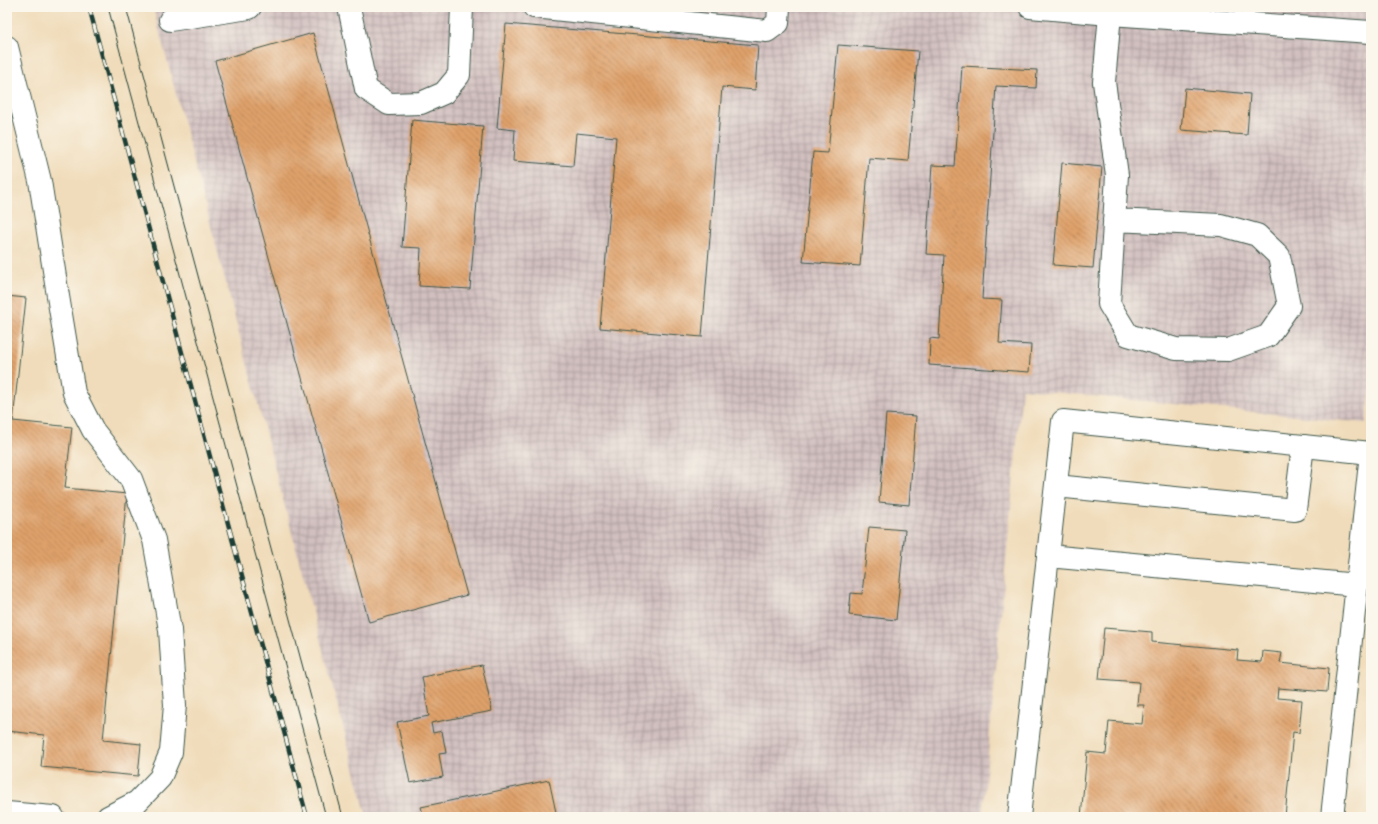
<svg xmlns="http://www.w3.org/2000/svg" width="1378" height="824" font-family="Pangolin,sans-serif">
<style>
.industrial{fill:url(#industrial-grid)}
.building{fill:url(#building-back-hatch)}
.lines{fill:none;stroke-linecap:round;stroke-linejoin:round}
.minor-casing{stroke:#3e5548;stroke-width:24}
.minor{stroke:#fff;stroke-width:22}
.tram{stroke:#1f3d34;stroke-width:1}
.rail-casing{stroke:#1f3d34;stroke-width:4.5}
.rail{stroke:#fbf7ec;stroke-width:3;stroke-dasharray:9;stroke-linecap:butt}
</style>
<defs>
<pattern id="industrial-grid" width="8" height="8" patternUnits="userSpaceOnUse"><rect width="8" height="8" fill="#d1bfbf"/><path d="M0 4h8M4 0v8" fill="none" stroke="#a99c9c"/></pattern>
<pattern id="building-back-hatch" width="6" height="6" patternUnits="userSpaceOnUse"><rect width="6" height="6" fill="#dfa16b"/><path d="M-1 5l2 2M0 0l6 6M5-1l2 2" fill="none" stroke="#b48459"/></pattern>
</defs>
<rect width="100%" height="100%" fill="#fbf7ec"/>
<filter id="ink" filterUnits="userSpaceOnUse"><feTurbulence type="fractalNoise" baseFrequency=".025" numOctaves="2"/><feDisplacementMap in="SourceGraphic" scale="8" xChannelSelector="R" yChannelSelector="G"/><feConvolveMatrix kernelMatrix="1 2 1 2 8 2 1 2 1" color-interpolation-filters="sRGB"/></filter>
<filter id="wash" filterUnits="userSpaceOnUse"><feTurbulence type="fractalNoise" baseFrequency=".012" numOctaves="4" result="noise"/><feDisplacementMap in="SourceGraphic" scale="16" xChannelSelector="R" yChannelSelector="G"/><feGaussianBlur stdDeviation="0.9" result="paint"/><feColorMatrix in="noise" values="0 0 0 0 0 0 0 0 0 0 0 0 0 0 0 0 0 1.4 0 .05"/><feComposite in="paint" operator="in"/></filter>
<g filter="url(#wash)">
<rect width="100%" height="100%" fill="#f0dcba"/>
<polygon class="industrial" points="153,7 1371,7 1371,387 1366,423 1022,389 982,817 367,817"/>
<g id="blocks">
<g class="building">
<polygon points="506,24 758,45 755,90 722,87 702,337 600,328 616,137 576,133 573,166 513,161 515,130 497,128"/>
<polygon points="313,33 467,595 369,622 215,61"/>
<polygon points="838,45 918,51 908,161 869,158 860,266 803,262 813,152 828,153"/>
<polygon points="962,66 1037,70 1036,88 996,86 982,299 1002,300 999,343 1031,345 1029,372 929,365 930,338 939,339 944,255 926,254 932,165 955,166"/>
<polygon points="1185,88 1250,94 1247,135 1181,130"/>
<polygon points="412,120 483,126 470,289 419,286 421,248 402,247"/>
<polygon points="1062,163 1102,167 1093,268 1053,265"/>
<polygon points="7,296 26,298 13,421 72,427 65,488 127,494 103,740 141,744 138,776 41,767 44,735 7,731"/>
<polygon points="886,414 916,416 909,505 879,502"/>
<polygon points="869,527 905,530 896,620 849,615 851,593 862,594"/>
<polygon points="1104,628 1152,632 1152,642 1238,650 1237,660 1262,662 1263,651 1282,653 1280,663 1329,668 1327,692 1278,688 1277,698 1302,700 1299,733 1293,732 1285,817 1081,817 1087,752 1106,754 1109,721 1142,724 1144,705 1137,705 1139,682 1099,679"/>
<polygon points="482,665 492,711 431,723 433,733 442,731 446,753 439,754 443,777 410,783 397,722 429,716 422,677"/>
<polygon points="549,780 557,817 424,817 421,807"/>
</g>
</g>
</g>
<g filter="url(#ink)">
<use href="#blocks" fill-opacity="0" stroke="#3e5548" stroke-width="1"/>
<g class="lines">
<g class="minor-casing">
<g id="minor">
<polyline points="349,7 366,89 389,104 421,103 444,93 459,75 462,7"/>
<polyline points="534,7 767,31 778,23 779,7"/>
<polyline points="1030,7 1110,14 1371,32"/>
<polyline points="1110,14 1104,82 1117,175 1109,304 1128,335 1176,349 1228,350 1268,336 1289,306 1279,256 1257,235 1221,225 1114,220"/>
<polyline points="170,20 249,8 250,7"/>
<polyline points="7,47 40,181 58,296 74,393 93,430 131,479 154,540 170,630 175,705 171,752 160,778 137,802 108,817"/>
<polyline points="1056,486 1295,510 1303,446"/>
<polyline points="1048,556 1357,585"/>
<polyline points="7,813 53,817"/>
<polyline points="1019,817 1063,421 1371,453"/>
<polyline points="1332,817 1371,453"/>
</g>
</g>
<use href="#minor" class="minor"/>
<g class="tram">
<polyline points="108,7 326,817"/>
<polyline points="126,7 343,817"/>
</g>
<g class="rail-casing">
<polyline id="rail" points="89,7 307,817"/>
</g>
<use href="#rail" class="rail"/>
</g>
</g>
<rect width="1378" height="824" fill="none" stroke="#fbf7ec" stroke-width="24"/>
</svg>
